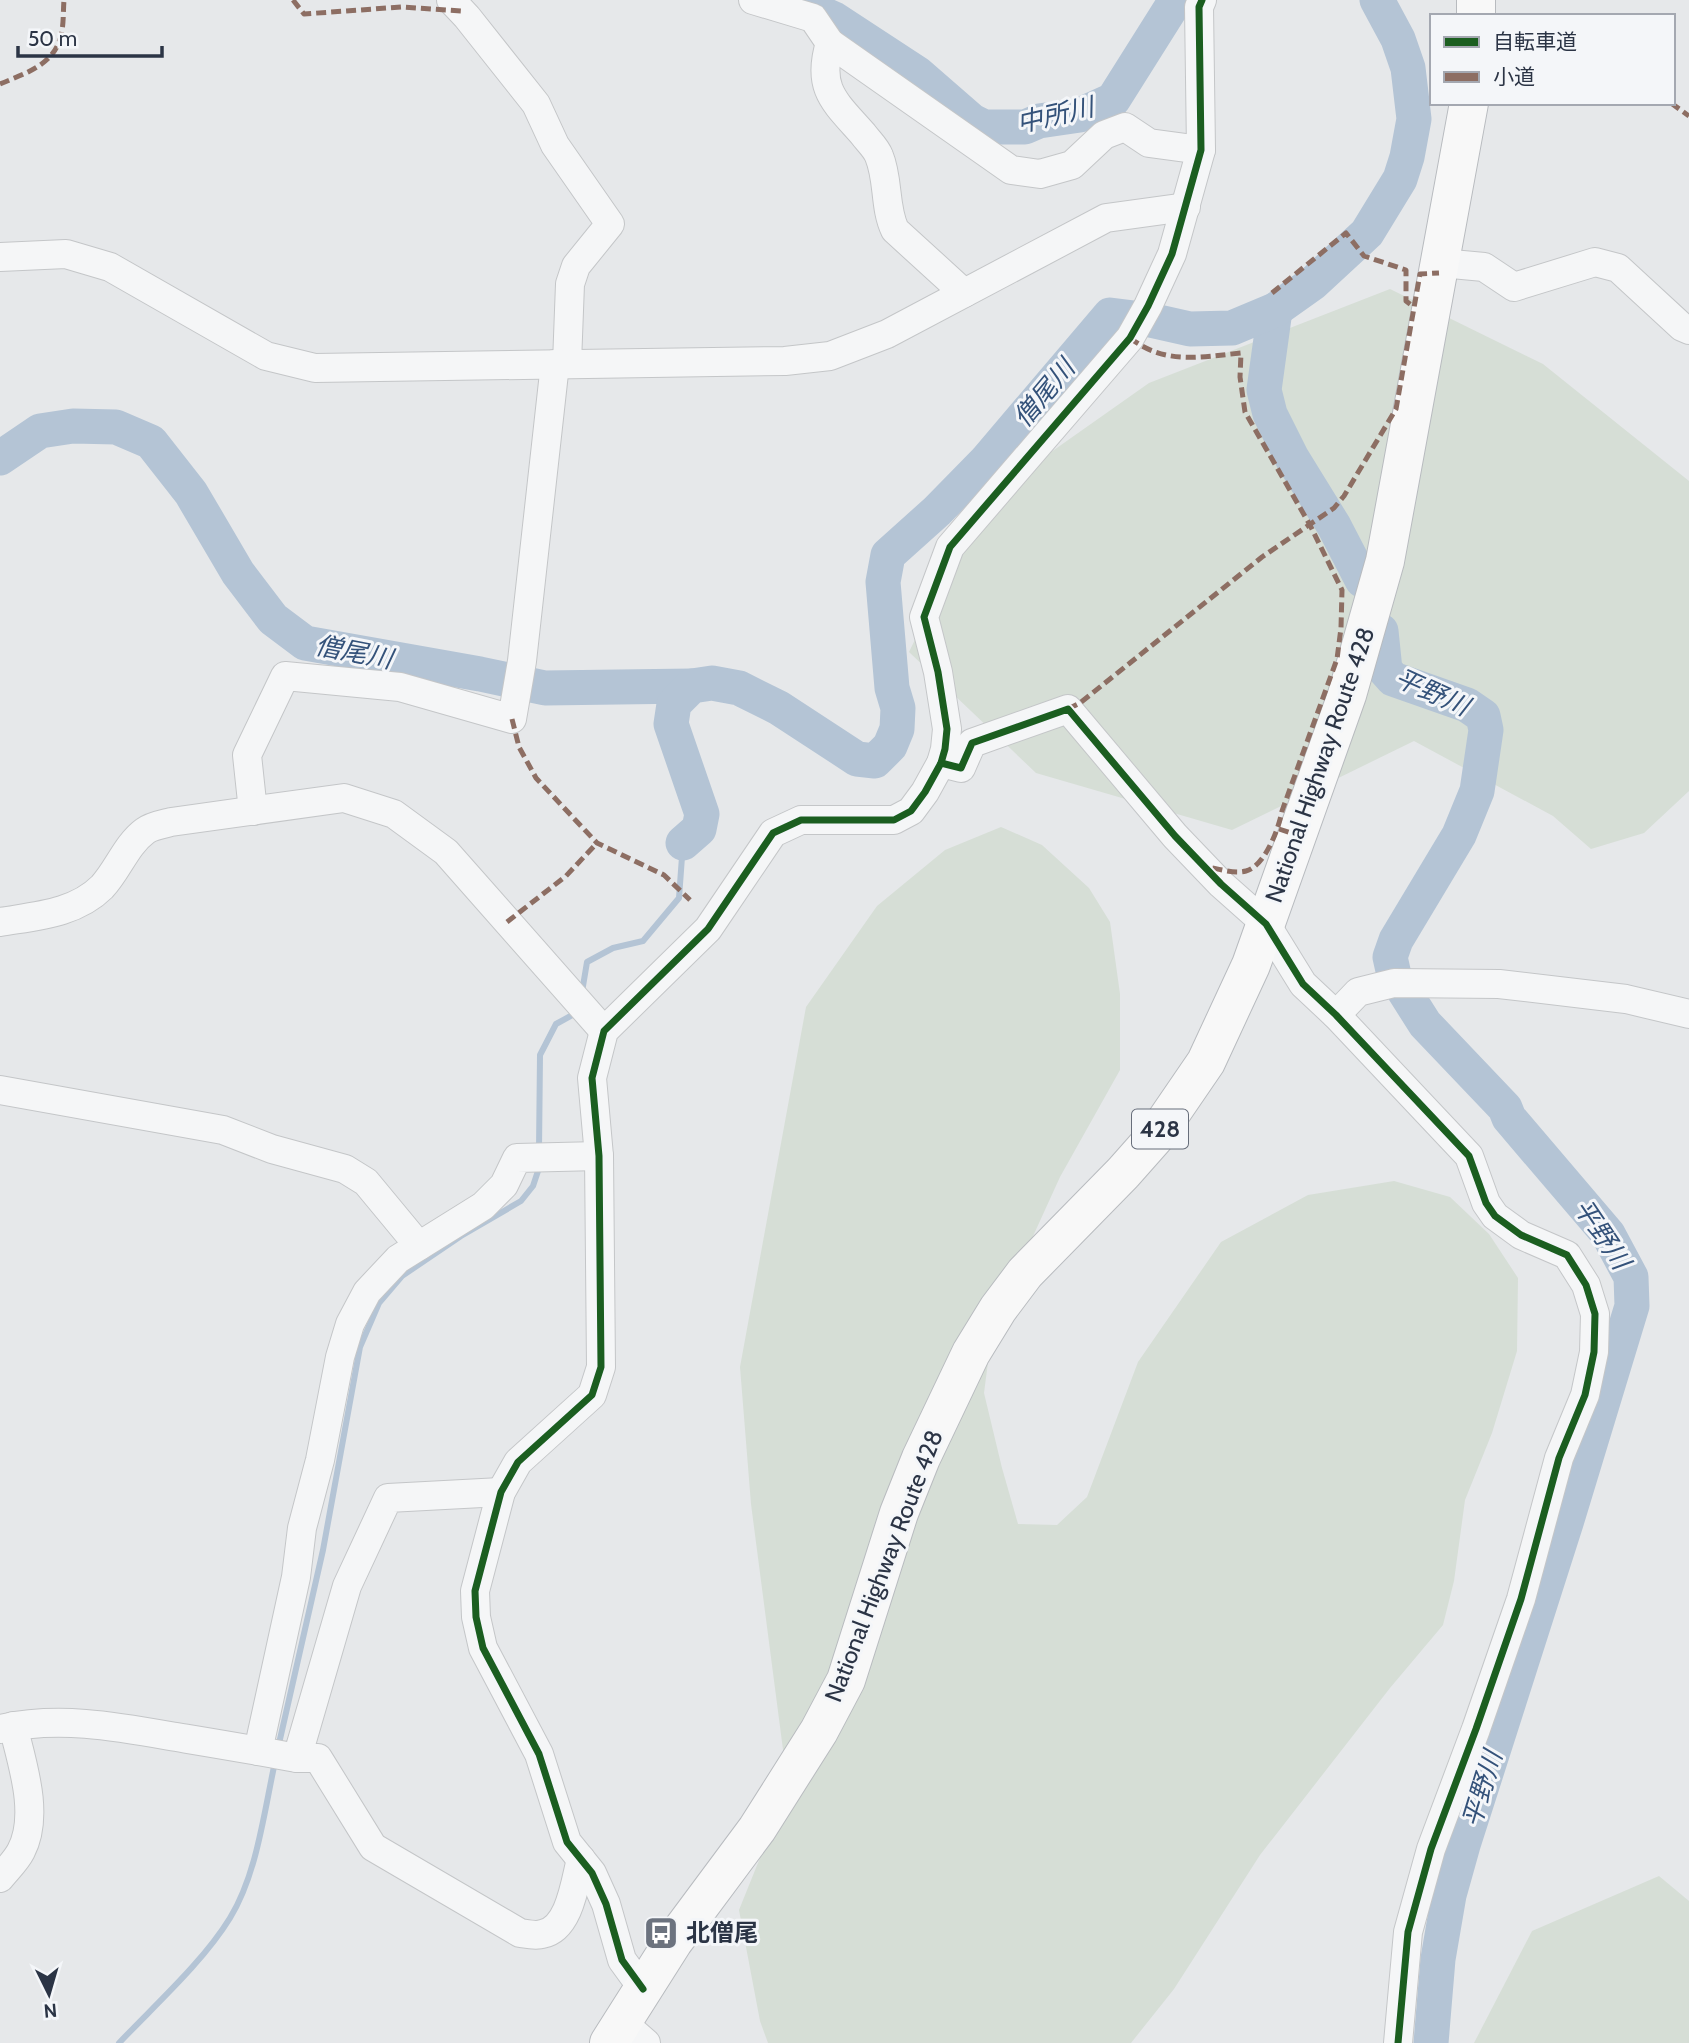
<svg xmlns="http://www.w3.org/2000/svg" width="1689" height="2043" font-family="Cabin,'Noto Sans JP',sans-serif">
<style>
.green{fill:#d6ded6}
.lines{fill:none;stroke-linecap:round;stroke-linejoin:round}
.stream{stroke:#b4c4d5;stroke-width:6}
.river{stroke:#b4c4d5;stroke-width:35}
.minor-casing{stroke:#c4c6c8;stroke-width:30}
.highway-casing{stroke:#b8bbbf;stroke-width:40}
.minor{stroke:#f5f6f7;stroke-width:28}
.highway{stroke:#f8f8f8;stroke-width:38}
.quiet{stroke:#8d6e63;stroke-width:5;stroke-dasharray:10 5;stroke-linecap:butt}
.cycleway-casing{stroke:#f4f6f9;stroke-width:11}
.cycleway{stroke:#1b5e20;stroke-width:7}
.labels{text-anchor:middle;stroke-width:6;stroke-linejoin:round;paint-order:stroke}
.shield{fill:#f4f6f9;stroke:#676e7b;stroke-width:2}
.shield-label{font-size:23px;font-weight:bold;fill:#2b3445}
.street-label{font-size:24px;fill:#2b3445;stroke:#f4f6f9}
.poi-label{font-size:24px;font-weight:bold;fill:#2b3445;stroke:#f4f6f9;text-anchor:start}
.water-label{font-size:26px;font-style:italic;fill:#34527a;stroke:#f4f6f9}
</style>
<rect width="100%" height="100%" fill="#e6e8ea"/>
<g class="green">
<polygon points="1390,289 1543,364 1689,481 1689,791 1644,833 1591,849 1553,816 1414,741 1232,830 1036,773 909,652 983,500 1149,383"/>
<polygon points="1001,827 1042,845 1089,888 1110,922 1120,994 1120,1070 1060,1177 993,1324 984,1393 1002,1468 1018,1524 1057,1525 1087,1497 1138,1362 1221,1242 1308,1195 1394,1181 1450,1197 1489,1234 1518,1278 1517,1351 1492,1433 1465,1500 1454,1581 1443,1625 1390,1688 1260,1855 1174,1989 1131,2043 768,2043 760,2021 739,1910 772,1828 785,1765 751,1504 740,1367 806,1007 877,906 945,850"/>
<polygon points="1659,1876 1689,1901 1689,2043 1474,2043 1532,1931"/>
</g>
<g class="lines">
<g class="stream">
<polyline points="582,992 587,962 613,948 643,941 679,898 683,843"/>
<polyline points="539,1150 540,1055 556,1024 576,1013"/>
<polyline points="278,1748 323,1550 360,1347 379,1303 402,1276 461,1236 521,1201 533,1186 540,1165"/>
<path d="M119,2043C155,2005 203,1962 230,1918C257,1874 264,1812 275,1762"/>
</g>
<g class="river">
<polyline points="792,0 834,19 918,74 972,121 984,127 1025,127 1039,121 1080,115 1113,100 1176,0"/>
<polyline points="1275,310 1264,390 1270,414 1292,458 1334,526 1362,580"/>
<polyline points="0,458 40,431 73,426 116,427 151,442 191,493 238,573 273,619 305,643 480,674 545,688 692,686"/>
<polyline points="1381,631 1385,670 1393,679 1467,705 1483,716 1486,730 1477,791 1459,835 1396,940 1390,957 1394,975 1425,1024 1505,1108 1509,1118 1608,1234 1631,1277 1632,1306 1566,1523 1463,1845 1449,1895 1438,1959 1431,2043"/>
<polyline points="683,843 699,829 702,814 671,724 674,704 692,686 712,683 739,688 779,708 857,759 875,761 890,746 897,729 898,708 892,688 883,582 888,555 937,511 986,461 1110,315 1150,320 1190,329 1232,328 1275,310 1313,283 1367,233 1400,179 1407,157 1414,119 1408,68 1398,39 1377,0"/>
</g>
<g class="minor-casing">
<g id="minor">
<polyline points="451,0 467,17 536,104 555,145 610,224 576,266 570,284 567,363"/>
<polyline points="753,0 813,18 830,43 1011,170 1040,174 1072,165 1104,135 1125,127 1149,143 1201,150"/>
<path d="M830,43C816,89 835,102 863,134C868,141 876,148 879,156C889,180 884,207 895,230L964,293"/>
<polyline points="0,257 66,254 110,267 266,356 315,368 785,361 830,356 887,334 1106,218 1186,207"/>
<polyline points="1441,263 1484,267 1514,287 1595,262 1618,268 1682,327 1689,330"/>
<polyline points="941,763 961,768 972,743 1068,709 1175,836 1221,884 1266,924 1303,984 1336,1015 1469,1156 1486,1203 1495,1216 1521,1235 1567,1255 1586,1285 1595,1314 1594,1352 1585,1395 1559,1458 1521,1599 1476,1729 1431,1849 1408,1932 1398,2043"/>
<polyline points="253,811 247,755 285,676 400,687 512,719 522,661 555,364"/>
<path d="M0,922C35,916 75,914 102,887C118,870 126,845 145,831C151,826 163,824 171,822L344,798L394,814L446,852L604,1031"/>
<polyline points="1336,1015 1358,992 1394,983 1499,984 1626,999 1689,1014"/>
<polyline points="0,1090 223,1130 272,1149 345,1169 366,1182 419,1246"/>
<path d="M0,1729C57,1716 114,1726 170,1736C212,1743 255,1750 297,1758L347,1586L388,1498L501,1492"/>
<polyline points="258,1751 296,1577 302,1528 320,1460 340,1357 350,1324 367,1292 398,1259 483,1206 504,1185 517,1158 599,1156"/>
<path d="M297,1758H318L373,1847L520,1933C527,1934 536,1936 542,1934C570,1929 575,1882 581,1859"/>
<path d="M0,1878C7,1869 16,1861 21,1851C40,1815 22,1763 13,1726"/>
<polyline points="643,1989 622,1960 606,1904 592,1873 567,1842 539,1754 483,1648 476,1617 475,1591 501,1492 518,1462 592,1395 601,1367 599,1156 592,1078 604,1031 708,929 773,833 801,820 894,820 911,811 925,792 941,763 945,749 947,729 938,672 924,617 950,547 1130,338 1148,306 1172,254 1201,150 1199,7 1202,0"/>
<polyline points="622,2022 646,2043"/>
</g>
</g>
<g class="highway-casing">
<g id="highway">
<polyline points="1476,0 1476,16"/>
<polyline points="609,2043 673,1942 757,1829 819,1731 846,1680 899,1513 921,1458 971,1353 998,1309 1025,1273 1123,1173 1154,1138 1206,1062 1251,965 1347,695 1385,561 1469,103"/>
</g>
</g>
<use href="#minor" class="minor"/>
<use href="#highway" class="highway"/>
<g class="quiet">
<polyline points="293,0 304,14 401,7 461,11"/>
<path d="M0,84C23,74 52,66 60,39C64,27 63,12 64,0"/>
<polyline points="1671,103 1689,116"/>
<polyline points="1272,293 1346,233 1364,256 1406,270 1406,301 1414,307"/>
<path d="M1130,338C1165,365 1200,357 1241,353L1240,377L1245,412L1310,525L1342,590L1341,628L1337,659L1282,811C1279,828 1265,866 1246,871C1234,874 1220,869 1207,867"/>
<polyline points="1068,709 1080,703 1262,557 1334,508 1344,496 1396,409 1420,274 1439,273"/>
<polyline points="512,719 519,747 536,778 597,843 664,875 690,900"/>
<polyline points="1279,829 1297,835"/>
<polyline points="507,922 566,876 597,843"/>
</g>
<g class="cycleway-casing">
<g id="cycleway">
<polyline points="941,763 961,768 972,743 1068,709 1175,836 1221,884 1266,924 1303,984 1336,1015 1469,1156 1486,1203 1495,1216 1521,1235 1567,1255 1586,1285 1595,1314 1594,1352 1585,1395 1559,1458 1521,1599 1476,1729 1431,1849 1408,1932 1398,2043"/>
<polyline points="643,1989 622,1960 606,1904 592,1873 567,1842 539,1754 483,1648 476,1617 475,1591 501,1492 518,1462 592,1395 601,1367 599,1156 592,1078 604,1031 708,929 773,833 801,820 894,820 911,811 925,792 941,763 945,749 947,729 938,672 924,617 950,547 1130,338 1148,306 1172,254 1201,150 1199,7 1202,0"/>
</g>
</g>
<use href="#cycleway" class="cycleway"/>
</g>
<defs>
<g id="bus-square" transform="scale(1.75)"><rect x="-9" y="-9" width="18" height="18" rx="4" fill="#6c737f" stroke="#f4f6f9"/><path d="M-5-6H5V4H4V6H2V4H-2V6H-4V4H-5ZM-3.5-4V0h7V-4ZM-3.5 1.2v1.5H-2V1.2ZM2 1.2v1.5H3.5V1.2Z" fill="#fff"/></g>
</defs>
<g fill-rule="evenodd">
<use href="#bus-square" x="661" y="1933"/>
</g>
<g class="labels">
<rect class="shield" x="1132" y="1109.5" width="56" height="39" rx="5"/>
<g class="shield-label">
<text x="1160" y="1137">428</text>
</g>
<g class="street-label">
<text transform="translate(1320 765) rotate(-71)" y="8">National Highway Route 428</text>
<text transform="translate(884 1566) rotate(-69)" y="8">National Highway Route 428</text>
</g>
<g class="poi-label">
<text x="686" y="1941">北僧尾</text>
</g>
<g class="water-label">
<text transform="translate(1055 115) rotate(-13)" y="9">中所川</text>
<text transform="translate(1044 393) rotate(-50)" y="9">僧尾川</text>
<text transform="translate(354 652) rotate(11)" y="9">僧尾川</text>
<text transform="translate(1432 692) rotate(24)" y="9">平野川</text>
<text transform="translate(1602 1234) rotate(56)" y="9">平野川</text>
<text transform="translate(1482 1789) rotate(-73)" y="9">平野川</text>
</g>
</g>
<rect x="1430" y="14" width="245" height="91" fill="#f4f6f9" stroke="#a4a8b1" stroke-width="2"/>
<rect x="1444" y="37" width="35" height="10" fill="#1b5e20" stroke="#a4a8b1" stroke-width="2"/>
<text x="1493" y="49" font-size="21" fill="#2b3445">自転車道</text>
<rect x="1444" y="72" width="35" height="10" fill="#8d6e63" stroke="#a4a8b1" stroke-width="2"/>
<text x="1493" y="84" font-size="21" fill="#2b3445">小道</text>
<g transform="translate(49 1994) rotate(175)" stroke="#f4f6f9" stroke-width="5" paint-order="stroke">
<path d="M0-5L12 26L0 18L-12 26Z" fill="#2b3445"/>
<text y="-10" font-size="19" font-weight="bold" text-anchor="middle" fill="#2b3445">N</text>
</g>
<path d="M18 46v10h144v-10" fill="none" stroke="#2b3445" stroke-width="3.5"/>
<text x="28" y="46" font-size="21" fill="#2b3445" stroke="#f4f6f9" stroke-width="5" paint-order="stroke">50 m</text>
</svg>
